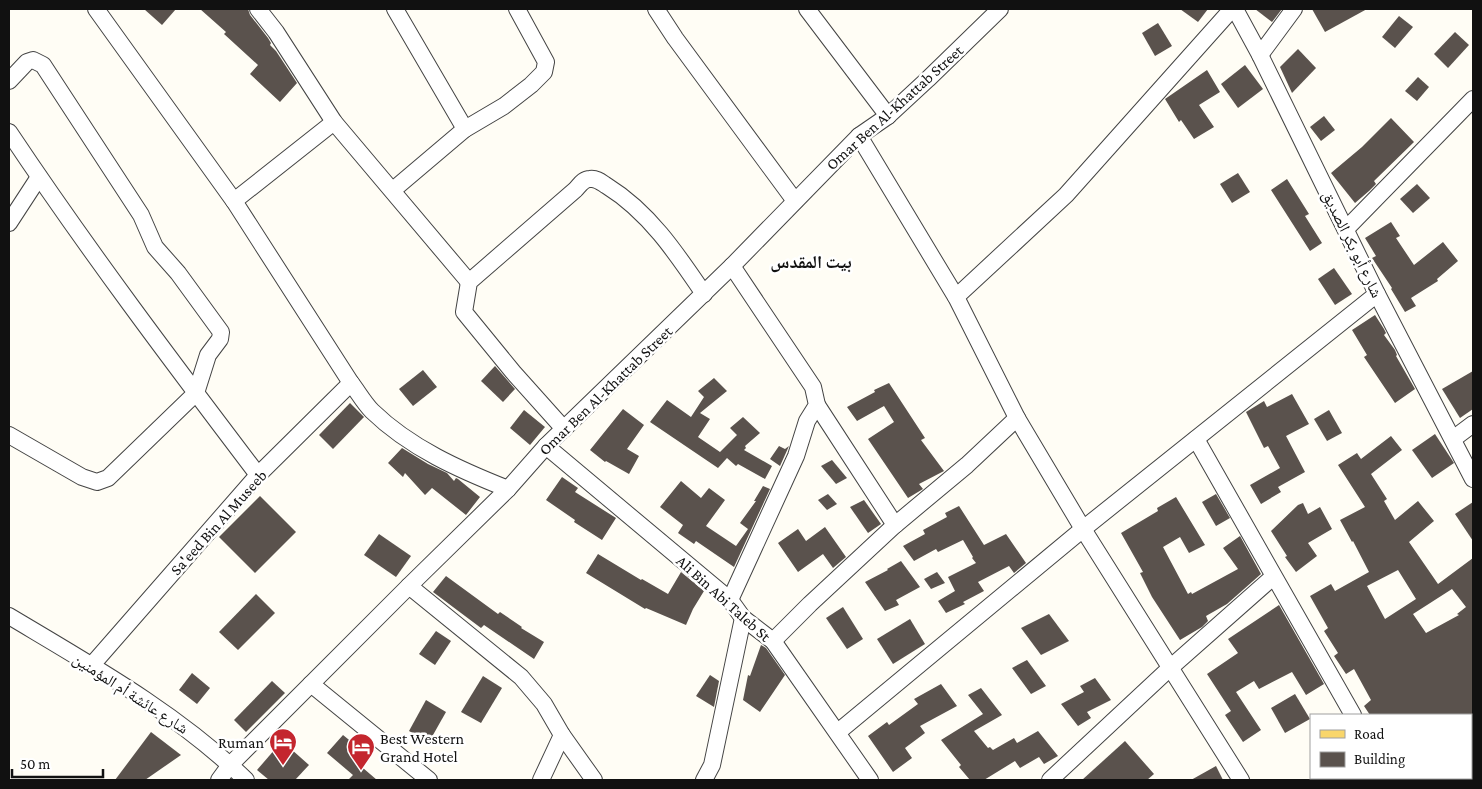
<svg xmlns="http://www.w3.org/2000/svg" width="1482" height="789" font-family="'Crimson Pro','Noto Naskh Arabic',serif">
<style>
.building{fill:#5a524d;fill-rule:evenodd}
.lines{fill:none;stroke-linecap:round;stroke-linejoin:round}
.minor-casing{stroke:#444;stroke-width:18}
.major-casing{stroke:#222;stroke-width:21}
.minor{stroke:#fff;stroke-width:16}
.major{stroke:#f9d66b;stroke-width:20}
.labels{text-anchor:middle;stroke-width:5;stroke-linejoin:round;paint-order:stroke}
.street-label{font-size:16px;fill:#111;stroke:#fff}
.poi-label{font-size:16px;fill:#111;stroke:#fff;text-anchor:start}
.neighbourhood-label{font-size:18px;font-weight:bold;fill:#111;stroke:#fff}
</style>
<rect width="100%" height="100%" fill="#fffdf5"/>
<g class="building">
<polygon points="144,9 176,9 162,25"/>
<polygon points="200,9 248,9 250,15 268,38 271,43 270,45 276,51 297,83 280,102 250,74 258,65 224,34 226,32"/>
<polygon points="1180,9 1208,9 1198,22"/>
<polygon points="1255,9 1282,9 1272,22"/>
<polygon points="1312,9 1367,9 1325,32"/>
<polygon points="1399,16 1413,27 1395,48 1382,37"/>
<polygon points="1158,23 1172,46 1155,56 1142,33"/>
<polygon points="1455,32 1469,45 1448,68 1434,54"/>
<polygon points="1298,49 1316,68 1292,93 1280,67"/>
<polygon points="1245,65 1263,89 1238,108 1221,84"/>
<polygon points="1207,70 1220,92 1199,105 1214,127 1194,139 1181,120 1179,122 1165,99"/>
<polygon points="1418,77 1429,87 1417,101 1405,91"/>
<polygon points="1324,116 1335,130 1321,141 1310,127"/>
<polygon points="1391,118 1414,142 1374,181 1376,184 1369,191 1355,203 1331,173 1362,147"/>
<polygon points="1238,173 1250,192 1232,203 1220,184"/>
<polygon points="1287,179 1309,214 1305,216 1322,243 1310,251 1271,190"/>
<polygon points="1417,184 1430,198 1413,213 1400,199"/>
<polygon points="1391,222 1400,236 1396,238 1414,265 1443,242 1458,261 1437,279 1438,281 1411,298 1416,306 1405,312 1391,289 1392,288 1372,258 1376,256 1365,238"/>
<polygon points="1334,268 1352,294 1335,305 1318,279"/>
<polygon points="1375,315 1384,329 1386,333 1384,335 1395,350 1397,355 1396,356 1415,389 1395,403 1364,357 1367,355 1352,330"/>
<polygon points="495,366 515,389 503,402 481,381"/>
<polygon points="423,370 437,387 413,406 399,389"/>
<polygon points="1473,371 1473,409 1460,418 1442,389"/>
<polygon points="714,378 727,391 700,413 710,419 698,437 720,452 737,435 730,428 743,417 760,433 745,446 746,448 744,450 772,466 765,479 738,464 736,466 727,458 718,468 650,422 667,400 691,417 704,397 698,391"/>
<polygon points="889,383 925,438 921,440 944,471 919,484 923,489 908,498 868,439 894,422 884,406 857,421 847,407 875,392 874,390"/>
<polygon points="1292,394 1309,424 1286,436 1305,472 1278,487 1281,492 1261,504 1250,485 1280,468 1268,446 1264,448 1246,412 1264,401 1267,407"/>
<polygon points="350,403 364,417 333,449 319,435"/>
<polygon points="623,409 644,425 627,449 639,456 629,474 606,461 605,462 590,450"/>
<polygon points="524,410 545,427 530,445 510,428"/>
<polygon points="1329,410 1342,433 1327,441 1314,419"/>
<polygon points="1435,434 1454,463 1432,478 1412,450"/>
<path d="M1391,436L1402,450L1371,474L1387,499L1384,501L1395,520L1418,501L1434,521L1409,542L1438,584L1473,558V715H1370L1364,706L1371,700L1354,669L1346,674L1334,656L1338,653L1324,631L1328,628L1310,596L1331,584L1335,591L1369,572L1353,541L1352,542L1340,520L1365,507L1338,465L1357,453L1361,459ZM1398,570L1416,599L1385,619L1367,586ZM1452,589L1466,607L1457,614L1459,615L1426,633L1413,614Z"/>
<polygon points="779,446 785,449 789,446 780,466 770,459"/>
<polygon points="402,448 428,464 447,473 454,481 456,478 458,479 480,497 466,515 432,488 425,495 405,473 403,477 388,463"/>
<polygon points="832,460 847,478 836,484 821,466"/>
<polygon points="562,477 578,488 575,492 616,518 602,540 574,522 575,520 546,500"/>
<polygon points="681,481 701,498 709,488 725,500 706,526 736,546 748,529 740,523 756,501 754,501 763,486 770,489 734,567 696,541 694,544 678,533 683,525 660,507"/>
<polygon points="828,494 837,504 827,510 818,500"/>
<polygon points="1216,494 1230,518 1216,526 1202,502"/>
<polygon points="260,496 296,532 255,573 219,537"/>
<polygon points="1176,497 1205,545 1189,553 1180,537 1163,547 1188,594 1191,592 1192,594 1238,569 1223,548 1240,536 1261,574 1227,604 1206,616 1208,621 1202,627 1180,640 1152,597 1140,573 1143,572 1121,533 1158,511 1157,508"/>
<polygon points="864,500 881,524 868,533 850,507"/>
<polygon points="1473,502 1473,541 1455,514"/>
<polygon points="1303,503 1308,514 1320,507 1332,529 1308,543 1317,556 1296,572 1285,557 1287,556 1271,531 1298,505"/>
<polygon points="959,506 984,545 1006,534 1026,563 1014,573 1009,566 978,582 984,591 963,602 965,604 946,613 938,601 955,591 948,577 976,563 972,558 973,557 963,540 938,552 936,549 914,561 903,546 925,534 923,530 947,517 945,513"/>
<polygon points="825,527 846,557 833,568 823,554 798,572 778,543 798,529 806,541"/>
<polygon points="379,534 411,556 396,577 364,555"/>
<polygon points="598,554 641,580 642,579 668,594 681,572 704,591 693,609 686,625 646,608 645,609 586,573"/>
<polygon points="901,561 920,587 896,600 899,605 885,611 865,582 888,570 887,569"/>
<polygon points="937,572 945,583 931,589 924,579"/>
<polygon points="446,576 498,614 500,612 522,627 521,628 544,642 534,659 484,625 481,628 433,592"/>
<polygon points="256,594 275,613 238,650 219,632"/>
<polygon points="1279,605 1324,684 1306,695 1292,672 1259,689 1254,681 1236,692 1261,730 1243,742 1225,715 1231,711 1207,674 1238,653 1228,639"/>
<polygon points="843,607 863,639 847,649 826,618"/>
<polygon points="1049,614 1069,641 1041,655 1021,628"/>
<polygon points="910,619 925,644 893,664 877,639"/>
<polygon points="436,631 451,641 435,665 419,654"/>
<polygon points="761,645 766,648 785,675 760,712 743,700 748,675 750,676"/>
<polygon points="1027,660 1046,686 1031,694 1012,668"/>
<polygon points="192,673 210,688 197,704 179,690"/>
<polygon points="710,675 719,681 714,707 696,696"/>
<polygon points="483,676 502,688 481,723 461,712"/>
<polygon points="1095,678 1111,700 1087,712 1091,718 1078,726 1061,704 1084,692 1080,686"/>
<polygon points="272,681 285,693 246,732 234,720"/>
<polygon points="941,684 957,706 920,726 925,733 905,748 912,758 893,772 868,736 887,722 889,725 918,704 914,699"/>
<polygon points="981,688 1002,715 974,731 988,748 990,747 993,750 1014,738 1017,743 1038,731 1058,756 1044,764 1039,757 1020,768 1015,761 984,780 970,780 959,767 961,765 941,740 983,714 968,695"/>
<polygon points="1295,694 1310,719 1285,733 1271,708"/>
<polygon points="426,700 446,712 429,742 409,731"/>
<polygon points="151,732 181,755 145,780 115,780"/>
<polygon points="343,735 364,752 356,762 377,780 348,780 353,775 327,753"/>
<polygon points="282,741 309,765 295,780 269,780 257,770"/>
<polygon points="1125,741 1154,774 1147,780 1082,780"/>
<polygon points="1216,766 1223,780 1191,780"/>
</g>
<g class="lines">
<g class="minor-casing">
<g id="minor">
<path d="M96,9L234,201L351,383C358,392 364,403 372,411C410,448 460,470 508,489"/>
<polyline points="258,9 276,32 334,122 469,282"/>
<polyline points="395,9 465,129"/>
<polyline points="656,9 675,38 795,201"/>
<polyline points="807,9 888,116"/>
<polyline points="1235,9 1260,55 1377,294 1473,479"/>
<polyline points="1260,55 1294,9"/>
<polyline points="9,81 27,62 33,60 43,65 141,215 155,247 178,273 221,332 220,339 208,355 196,393 108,478 97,482 82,477 9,435"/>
<path d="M9,132C87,249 173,363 258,475"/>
<polyline points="859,136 956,297 1017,418 1083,529 1241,780"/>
<polyline points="393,190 465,129 504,106 531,85 544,72 546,62 517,9"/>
<polyline points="234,201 334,122"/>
<polyline points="9,223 39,177"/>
<polyline points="1346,229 1473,99"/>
<polyline points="956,297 1066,195 1232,9"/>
<polyline points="817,405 895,525"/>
<path d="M564,429L513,372L464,312L469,282L575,190C580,185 583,179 590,179C597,178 602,183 607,186C649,212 677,254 704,294"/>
<polyline points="1196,439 1353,715"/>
<polyline points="1453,439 1473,424"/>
<polyline points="546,446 730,600 743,618 773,641 870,780"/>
<polyline points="409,586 521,677 544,704 562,735 594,780"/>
<polyline points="730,600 796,456 807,421 817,405 813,387 732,266"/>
<path d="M9,616C91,665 177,713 246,780"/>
<polyline points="773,641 810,604 895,525 967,465 1017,418"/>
<polyline points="91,666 258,475 351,383"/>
<polyline points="311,684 429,780"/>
<polyline points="838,732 1083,529 1377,294"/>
<polyline points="1388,778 1390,780"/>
<polyline points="219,780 230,765 409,586 508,489 546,446 732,266 859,136 888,116 928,79 1000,9"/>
<polyline points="541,780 562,735"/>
<polyline points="704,780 712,765 743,618"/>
<polyline points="1050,780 1170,668 1273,577"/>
</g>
</g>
<g class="major-casing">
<g id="major">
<polyline points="1471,735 1473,733"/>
<polyline points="1419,780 1421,778"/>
</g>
</g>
<use href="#minor" class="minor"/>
<use href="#major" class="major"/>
</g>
<defs>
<g id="hotel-pin" transform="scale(1.4375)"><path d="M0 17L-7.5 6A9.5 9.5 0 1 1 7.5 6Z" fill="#c4262e" stroke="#fff"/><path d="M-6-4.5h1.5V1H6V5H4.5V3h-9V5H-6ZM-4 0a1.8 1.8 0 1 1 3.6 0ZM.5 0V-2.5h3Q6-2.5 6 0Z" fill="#fff"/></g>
</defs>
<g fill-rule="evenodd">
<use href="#hotel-pin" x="283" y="742"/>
<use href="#hotel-pin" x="361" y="747"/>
</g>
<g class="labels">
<g class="street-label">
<text transform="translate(894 107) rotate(-42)" y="6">Omar Ben Al-Khattab Street</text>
<text transform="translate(1353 244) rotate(64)" y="6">شارع أبو بكر الصديق</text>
<text transform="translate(605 390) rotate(-44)" y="6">Omar Ben Al-Khattab Street</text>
<text transform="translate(218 522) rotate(-48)" y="6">Sa'eed Bin Al Museeb</text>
<text transform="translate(724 598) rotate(42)" y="6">Ali Bin Abi Taleb St</text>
<text transform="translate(131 693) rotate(33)" y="6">شارع عائشة أم المؤمنين</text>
</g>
<g class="poi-label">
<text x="380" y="744">Best Western<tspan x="380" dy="18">Grand Hotel</tspan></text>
<text x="264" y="748" text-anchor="end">Ruman</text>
</g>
<g class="neighbourhood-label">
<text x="811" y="268">بيت المقدس</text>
</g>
</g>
<rect width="1482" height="789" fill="none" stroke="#111111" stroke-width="20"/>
<rect x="1310" y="714" width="162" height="65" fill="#ffffff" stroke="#a0a0a0"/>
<rect x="1320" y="730" width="25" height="8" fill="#f9d66b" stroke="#a0a0a0"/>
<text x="1354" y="739" font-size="15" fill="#111111">Road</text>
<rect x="1320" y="752" width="25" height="15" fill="#5a524d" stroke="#a0a0a0"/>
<text x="1354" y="764" font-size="15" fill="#111111">Building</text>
<path d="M12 769v8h91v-8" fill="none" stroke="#111111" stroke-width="2.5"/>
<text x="20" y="769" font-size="15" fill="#111111" stroke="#ffffff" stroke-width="4" paint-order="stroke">50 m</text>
</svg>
